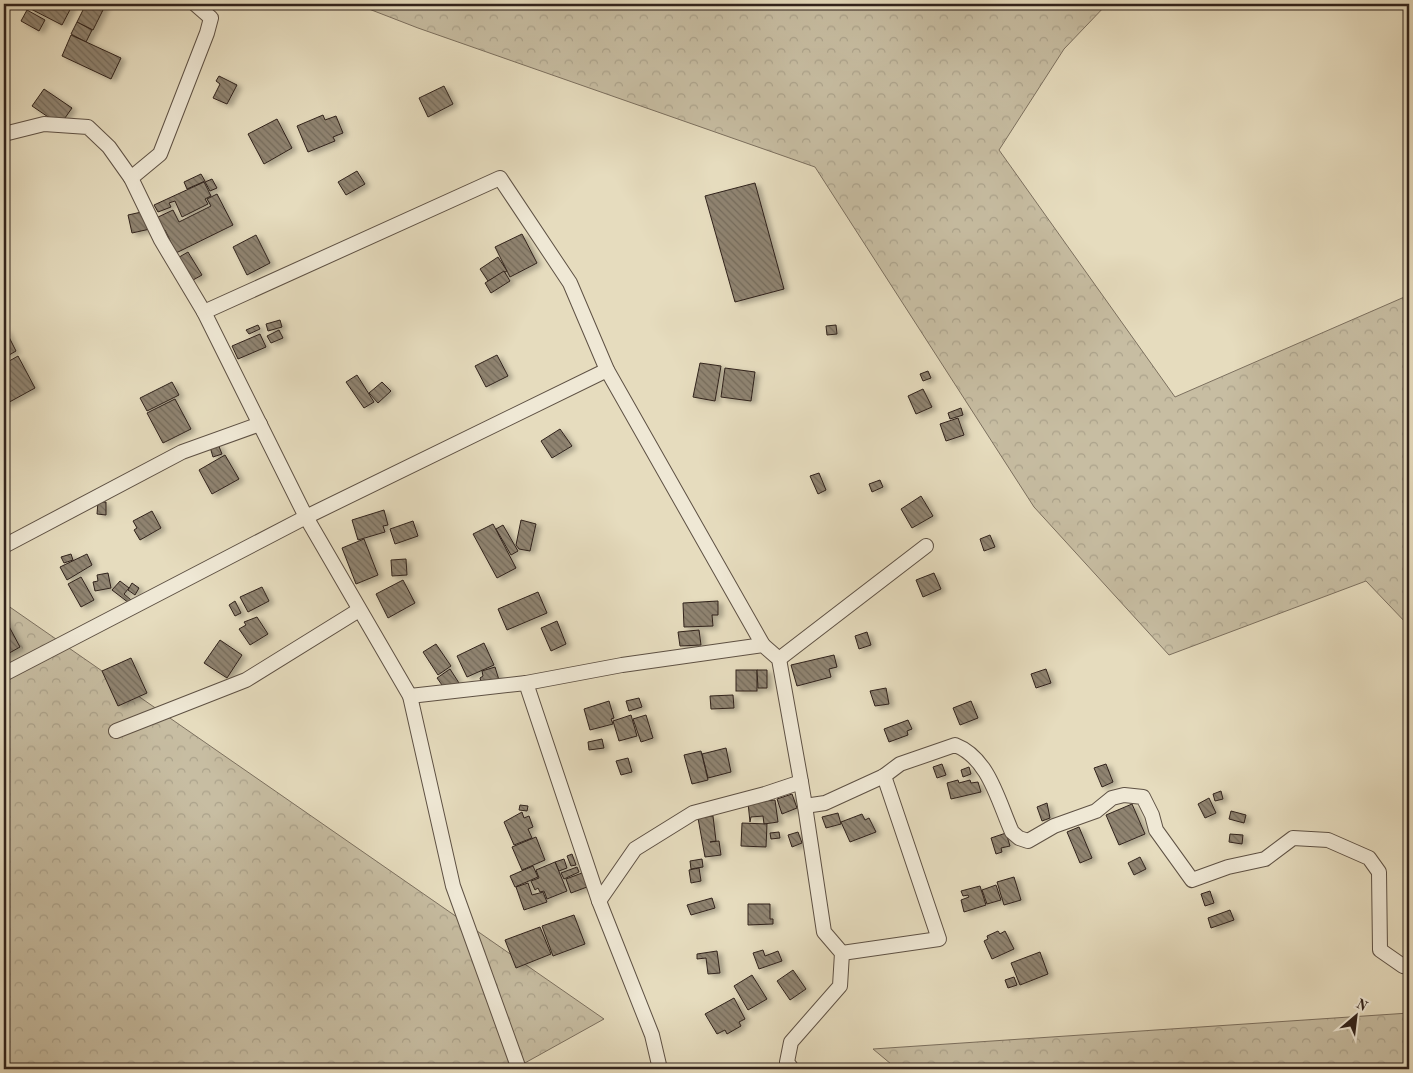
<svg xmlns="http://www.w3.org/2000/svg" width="1413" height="1073" font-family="'Old Standard TT',serif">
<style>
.forest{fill:url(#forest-crowns);stroke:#7c705f}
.building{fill:url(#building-back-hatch);stroke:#31231c;filter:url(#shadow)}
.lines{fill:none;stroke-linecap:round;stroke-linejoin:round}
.street-casing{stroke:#5e5144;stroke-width:16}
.street{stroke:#efe8d5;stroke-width:14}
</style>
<defs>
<pattern id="forest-crowns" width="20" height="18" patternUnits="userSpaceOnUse" patternTransform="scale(1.25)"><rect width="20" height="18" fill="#c7bda2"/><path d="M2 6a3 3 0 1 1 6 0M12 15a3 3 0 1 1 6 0" fill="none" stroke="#aba28b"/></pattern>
<pattern id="building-back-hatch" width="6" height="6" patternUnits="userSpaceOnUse" patternTransform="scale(1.25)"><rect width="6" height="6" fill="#8f8370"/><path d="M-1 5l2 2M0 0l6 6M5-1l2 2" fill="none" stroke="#756b5b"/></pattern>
<filter id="shadow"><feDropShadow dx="4.5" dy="2.5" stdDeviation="2.5" flood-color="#0004"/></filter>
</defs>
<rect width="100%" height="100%" fill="#e6dcbe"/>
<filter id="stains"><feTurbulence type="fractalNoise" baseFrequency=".004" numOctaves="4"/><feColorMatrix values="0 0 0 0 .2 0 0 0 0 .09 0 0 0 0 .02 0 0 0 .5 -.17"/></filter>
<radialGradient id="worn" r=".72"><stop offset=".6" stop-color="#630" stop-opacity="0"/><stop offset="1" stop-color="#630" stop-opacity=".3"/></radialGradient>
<g class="forest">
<polygon points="356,4 1107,4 1064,49 999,150 1175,397 1409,295 1409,626 1366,581 1169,655 1034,507 815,167 418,28"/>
<polygon points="4,603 604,1019 514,1069 4,1069"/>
<polygon points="1409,1013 1409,1069 897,1069 873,1049"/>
</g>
<g class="building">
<polygon points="31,4 73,4 62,25 29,8"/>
<polygon points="86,4 106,4 93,30 77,22"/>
<polygon points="27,10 45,20 39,31 21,21"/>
<polygon points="77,22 92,30 86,42 71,34"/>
<polygon points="71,35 121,58 111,79 62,56"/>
<polygon points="219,76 237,85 227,104 213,98 220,84 216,81"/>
<polygon points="444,86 453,104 428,117 419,98"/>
<polygon points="44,89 72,108 60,125 32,106"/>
<polygon points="323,115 325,120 336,116 343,133 333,137 335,141 308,152 297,126"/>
<polygon points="277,119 292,148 264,164 248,134"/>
<polygon points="357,171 365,184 346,195 338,182"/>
<polygon points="201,174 205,181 187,189 184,182"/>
<polygon points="212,179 217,188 210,191 205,182"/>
<polygon points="204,182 211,196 205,199 208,204 182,217 175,201 169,203 171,207 158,212 154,205"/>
<polygon points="755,183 784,289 735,302 705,196"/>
<polygon points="217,194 233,225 176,253 165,230 162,231 156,218 173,210 179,222 211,206 207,199"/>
<polygon points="146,211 150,229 132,233 128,215"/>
<polygon points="522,234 537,263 510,277 495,247"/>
<polygon points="256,235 270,263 247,275 233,247"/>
<polygon points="188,252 202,275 193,280 174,260"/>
<polygon points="498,257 507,271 488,281 480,269"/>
<polygon points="504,271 510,281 491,293 485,283"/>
<polygon points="280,320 282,327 268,331 266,324"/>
<polygon points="258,325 260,329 249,334 246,330"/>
<polygon points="836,325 837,334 827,335 826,326"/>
<polygon points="5,329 16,351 4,358 4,330"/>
<polygon points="279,330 283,338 271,343 267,336"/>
<polygon points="260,334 266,347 238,359 232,346"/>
<polygon points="497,355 508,376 486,387 475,366"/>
<polygon points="18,356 35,388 4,405 4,364"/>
<polygon points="700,363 721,366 715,401 693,397"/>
<polygon points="725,368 755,372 751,401 721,397"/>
<polygon points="928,371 931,378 923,381 920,374"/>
<polygon points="357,375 374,402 364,408 346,382"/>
<polygon points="172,382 179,395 147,411 140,398"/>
<polygon points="382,382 391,391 378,403 369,393"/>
<polygon points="923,389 932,407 916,414 908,396"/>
<polygon points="175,399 191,429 163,443 147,413"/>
<polygon points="961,408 963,415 950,419 948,413"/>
<polygon points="958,418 964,435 946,441 940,424"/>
<polygon points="560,429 572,446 552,458 541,441"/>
<polygon points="218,444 222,454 213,457 210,447"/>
<polygon points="225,455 239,479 212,494 199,470"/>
<polygon points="819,473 826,490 818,494 810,476"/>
<polygon points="880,480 883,487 872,492 869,484"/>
<polygon points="921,496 933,516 912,528 901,509"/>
<polygon points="98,502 106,502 106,515 97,514"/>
<polygon points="384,510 388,525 383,526 385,532 358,540 352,520"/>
<polygon points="152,511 161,528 140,540 134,530 137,528 133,521"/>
<polygon points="521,520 536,524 530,551 519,549 516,545"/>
<polygon points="413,521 418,536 395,544 390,529"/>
<polygon points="493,524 516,568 497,578 473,534"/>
<polygon points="503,525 518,551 511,555 496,529"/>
<polygon points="990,535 995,547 984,551 980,539"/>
<polygon points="364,539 378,575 356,584 342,548"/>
<polygon points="71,554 73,560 64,563 61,557"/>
<polygon points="87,554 92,565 67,580 60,567"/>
<polygon points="406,559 407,575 392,576 391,560"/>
<polygon points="108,573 111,588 95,591 93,582 98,581 97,575"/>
<polygon points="934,573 941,589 923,597 916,580"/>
<polygon points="81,577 94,600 81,607 68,584"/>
<polygon points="403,580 415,603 388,618 376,594"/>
<polygon points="120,581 129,588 124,594 131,600 129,603 112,590"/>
<polygon points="132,583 139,588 135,595 128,590"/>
<polygon points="262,587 269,601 248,612 240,597"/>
<polygon points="538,592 547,613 507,630 498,609"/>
<polygon points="235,601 241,613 235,616 229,605"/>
<polygon points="718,601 718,615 712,615 713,626 684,627 683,603"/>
<polygon points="4,617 20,647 4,656"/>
<polygon points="257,617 268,634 250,645 239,629 246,625 244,622"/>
<polygon points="557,621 566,644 551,651 541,628"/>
<polygon points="699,630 701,645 680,646 678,632"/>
<polygon points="867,632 871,645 859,649 855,636"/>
<polygon points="220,640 242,655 227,678 204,663"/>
<polygon points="484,643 494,665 467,677 457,656"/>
<polygon points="436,644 451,666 438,675 423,652"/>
<polygon points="834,655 837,667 829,669 831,677 797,686 791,665"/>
<polygon points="131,658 147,693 118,706 102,671"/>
<polygon points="495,667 499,680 482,685 480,678 483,676 482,671"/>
<polygon points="450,669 459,683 447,692 437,678"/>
<polygon points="1046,669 1051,683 1036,688 1031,674"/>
<rect x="736" y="670" width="21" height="21"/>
<polygon points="757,670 767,670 767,688 758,688"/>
<polygon points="886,688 889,704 875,706 870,691"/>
<polygon points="733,695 734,708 711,709 710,696"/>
<polygon points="639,698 642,707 629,711 626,701"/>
<polygon points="609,701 614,718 611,719 613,724 590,730 584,709"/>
<polygon points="971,701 978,718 960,725 953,708"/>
<polygon points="631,715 637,736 619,741 613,721"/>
<polygon points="646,715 653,738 641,742 633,719"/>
<polygon points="908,720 912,729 907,731 908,735 889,742 884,729"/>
<polygon points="602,739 604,748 589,750 588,742"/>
<polygon points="726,748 731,772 708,778 702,754"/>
<polygon points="701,751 708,780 692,784 684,755"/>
<polygon points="628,758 632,772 621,775 616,761"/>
<polygon points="942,764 946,775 937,778 933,767"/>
<polygon points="1106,764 1113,782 1102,787 1094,768"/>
<polygon points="969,767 971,774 963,777 961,770"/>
<polygon points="958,780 959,783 970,780 971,783 978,782 981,792 951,799 947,783"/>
<polygon points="1221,791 1223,799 1215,801 1213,794"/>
<polygon points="792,794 797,808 782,814 777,799"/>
<polygon points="1209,798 1216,813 1205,818 1198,804"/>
<polygon points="775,800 778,822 764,824 763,816 751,817 750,822 748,803"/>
<polygon points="1047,803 1050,818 1042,821 1037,807"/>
<polygon points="1132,804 1145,834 1119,845 1106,815"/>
<polygon points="520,805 528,806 527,811 519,810"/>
<polygon points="1231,811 1246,815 1244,823 1229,819"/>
<polygon points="522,812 524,818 529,816 533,827 528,829 532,838 514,845 504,822"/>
<polygon points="838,813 841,824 826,828 822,817"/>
<polygon points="862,814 865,820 869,818 876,832 850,842 841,822"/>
<polygon points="713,816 716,841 710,842 719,841 721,855 705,857 698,818"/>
<polygon points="742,823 767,824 766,847 741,846"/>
<polygon points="1079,827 1092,858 1080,863 1067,832"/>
<polygon points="779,832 780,838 771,839 770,833"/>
<polygon points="798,832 802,843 792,847 788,835"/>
<polygon points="1006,833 1010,846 1001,848 1002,852 996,854 991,838"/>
<polygon points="1230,834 1243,835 1242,844 1229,842"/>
<polygon points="536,837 545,860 522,870 512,847"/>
<polygon points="572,854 576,865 571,866 567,856"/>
<polygon points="1140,857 1146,869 1134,875 1128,863"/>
<polygon points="564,859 567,868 559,871 555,862"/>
<polygon points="702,859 703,867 691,869 690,861"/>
<polygon points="555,862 567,891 547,899 544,891 540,892 538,888 535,890 531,881 539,878 536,870"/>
<polygon points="533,866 538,877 515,887 510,876"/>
<polygon points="577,867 579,872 564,879 561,873"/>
<polygon points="699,868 701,881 691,883 689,870"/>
<polygon points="582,873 587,887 571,893 566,879"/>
<polygon points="1014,877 1021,900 1004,905 997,882"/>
<polygon points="528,883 532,895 543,892 547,902 524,910 516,887"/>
<polygon points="996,885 1001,900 987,904 982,890"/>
<polygon points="980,886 986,905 964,912 961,900 969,897 968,895 963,896 961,891"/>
<polygon points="1210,891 1214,903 1205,906 1201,894"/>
<polygon points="712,898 715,908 691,915 687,905"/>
<polygon points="748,904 770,904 770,919 773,919 773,924 748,925"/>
<polygon points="1230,910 1234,920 1211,928 1208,918"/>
<polygon points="574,915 585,944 553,956 542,926"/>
<polygon points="540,927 551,954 516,968 505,940"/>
<polygon points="998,931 1000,934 1005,931 1014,949 992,959 984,941 988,939 987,936"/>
<polygon points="763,950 765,956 778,951 782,961 759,969 753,953"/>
<polygon points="717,951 720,973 708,974 706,958 697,959 697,954"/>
<polygon points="1040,952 1048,974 1020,985 1011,963"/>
<polygon points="793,970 806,989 790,1000 777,981"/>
<polygon points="752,975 767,999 748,1010 734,986"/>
<polygon points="1014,977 1017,985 1008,988 1005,980"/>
<polygon points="734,998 745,1019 739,1022 741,1026 727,1034 725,1030 717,1034 705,1014"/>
</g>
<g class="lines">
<g class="street-casing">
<g id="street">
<polyline points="195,4 211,18 207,33 160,154 131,178 161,240 204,312 306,517 410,696 453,886 519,1069"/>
<polyline points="4,134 44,124 88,127 109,147 131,178"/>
<polyline points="204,312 500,178 570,283 607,370 763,645"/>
<polyline points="4,546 182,452 260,424"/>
<polyline points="779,659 926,546"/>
<polyline points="4,674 306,517 607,370"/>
<polyline points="526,683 622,665 763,645 779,659 801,782"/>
<polyline points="410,696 526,683 599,901"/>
<polyline points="116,731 246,680 359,610"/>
<polyline points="842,953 939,939 884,776"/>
<path d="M660,1069L652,1035L599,901L635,849L693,813L765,794L801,782L805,806L825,803L884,776L900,764L955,745C989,758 998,801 1012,832L1019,838L1028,841L1054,826L1096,811L1112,798L1124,795L1143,797L1152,815L1156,830L1192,880L1228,867L1265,859L1293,838L1328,840L1369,858L1379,872L1380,950L1403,966L1409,967"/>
<polyline points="792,1069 787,1062 791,1042 840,986 842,953 824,932 805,806"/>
</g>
</g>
<use href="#street" class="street"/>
</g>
<rect width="1413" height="1073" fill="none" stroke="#e6dcbe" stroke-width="20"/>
<rect x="5" y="5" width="1403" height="1063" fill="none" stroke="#31231c" stroke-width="2.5"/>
<rect x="10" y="10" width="1393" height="1053" fill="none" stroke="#31231c"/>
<g transform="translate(1356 1016) rotate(28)" stroke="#efe8d5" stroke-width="4" paint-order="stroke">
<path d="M0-4L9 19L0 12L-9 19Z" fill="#31231c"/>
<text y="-8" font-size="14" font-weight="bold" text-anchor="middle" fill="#31231c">N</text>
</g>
<rect width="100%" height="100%" filter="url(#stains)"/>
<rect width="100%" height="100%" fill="url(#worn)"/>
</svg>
